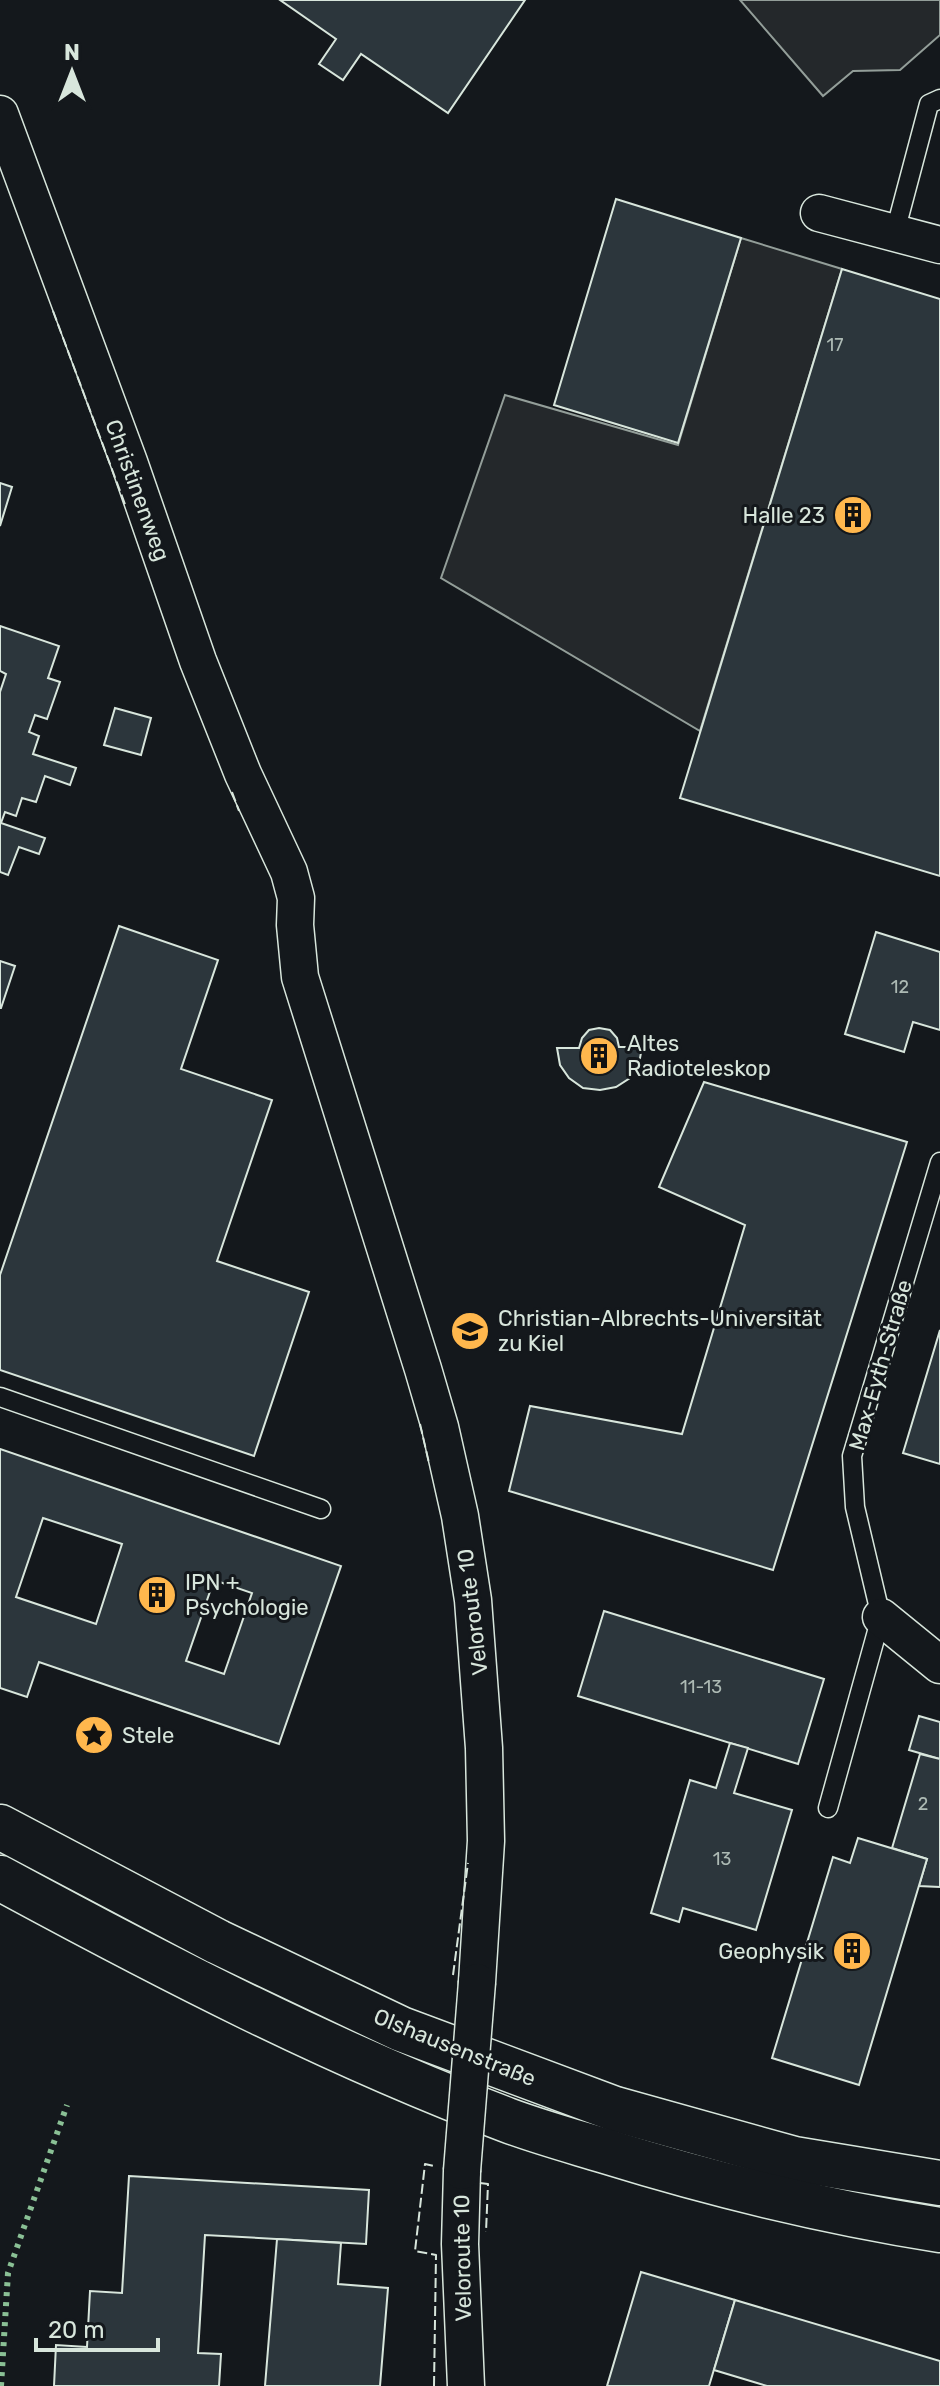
<svg xmlns="http://www.w3.org/2000/svg" width="940" height="2386" font-family="Rubik,sans-serif">
<style>
.parking{fill:#24282b;stroke:#939e99;stroke-width:2}
.building{fill:#2c363c;stroke:#d8e6dc;stroke-width:2;fill-rule:evenodd}
.lines{fill:none;stroke-linecap:round;stroke-linejoin:round}
.service-casing{stroke:#d8e6dc;stroke-width:21}
.minor-casing{stroke:#d8e6dc;stroke-width:39}
.tertiary-casing{stroke:#d8e6dc;stroke-width:47}
.service{stroke:#14181c;stroke-width:18}
.minor{stroke:#14181c;stroke-width:36}
.tertiary{stroke:#14181c;stroke-width:44}
.minor-bridge-casing{stroke:#d8e6dc;stroke-width:39;stroke-linecap:butt}
.minor-bridge{stroke:#14181c;stroke-width:36}
.hedge{stroke:#8ac095;stroke-width:6;stroke-dasharray:4 6;stroke-linecap:butt}
.fence{stroke:#d8e6dc;stroke-width:2;stroke-dasharray:10 4;stroke-linecap:butt}
.labels{text-anchor:middle;stroke-width:6;stroke-linejoin:round;paint-order:stroke}
.number-label{font-size:18px;fill:#adbab4}
.street-label{font-size:22px;fill:#d8e6dc;stroke:#14181c}
.poi-label{font-size:22px;fill:#d8e6dc;stroke:#14181c;text-anchor:start}
</style>
<rect width="100%" height="100%" fill="#14181c"/>
<g class="parking">
<polygon points="740,0 940,0 940,35 900,70 853,71 823,96"/>
<polygon points="741,238 842,269 700,731 441,578 505,395 678,445"/>
</g>
<g class="building">
<polygon points="280,0 525,0 448,113 361,54 343,80 319,64 336,39"/>
<polygon points="616,199 741,238 678,443 554,405"/>
<polygon points="842,269 940,299 940,876 680,798"/>
<polygon points="0,483 12,487 0,526"/>
<polygon points="0,626 59,646 48,678 60,682 47,719 35,715 29,732 39,736 33,754 76,768 70,785 45,776 36,802 22,798 16,816 5,812 1,823 45,838 39,854 19,847 8,875 0,872 0,692 6,674 0,671"/>
<polygon points="115,708 151,718 141,755 104,745"/>
<polygon points="119,926 218,960 181,1069 272,1100 217,1261 309,1292 254,1456 0,1370 0,1275"/>
<polygon points="876,932 940,952 940,1030 913,1022 904,1052 845,1034"/>
<polygon points="0,961 15,966 1,1008 0,1008"/>
<polygon points="599,1028 610,1030 617,1038 619,1047 642,1047 639,1064 630,1078 616,1087 600,1090 583,1088 569,1078 560,1065 557,1048 579,1048 582,1038 589,1030"/>
<polygon points="704,1082 907,1142 773,1570 509,1491 530,1406 682,1434 745,1225 659,1187"/>
<polygon points="940,1330 940,1464 903,1453"/>
<path d="M0,1449L341,1566L279,1744L39,1662L27,1697L0,1688ZM43,1518L122,1544L96,1624L16,1597ZM214,1580L252,1593L224,1674L186,1661Z"/>
<polygon points="604,1611 824,1679 798,1764 578,1696"/>
<polygon points="919,1716 940,1722 940,1759 909,1750"/>
<polygon points="730,1743 748,1748 734,1793 792,1810 756,1930 683,1908 679,1922 651,1913 690,1780 716,1788"/>
<polygon points="920,1754 940,1759 940,1887 919,1886 927,1859 892,1848"/>
<polygon points="858,1838 927,1859 859,2085 772,2058 833,1857 850,1863"/>
<polygon points="129,2176 369,2190 366,2244 205,2235 198,2353 221,2354 219,2386 54,2386 56,2345 87,2347 90,2291 122,2293"/>
<polygon points="277,2239 341,2243 338,2284 388,2288 380,2386 265,2386"/>
<polygon points="641,2272 735,2300 709,2386 607,2386"/>
<polygon points="735,2300 940,2361 940,2386 767,2386 714,2370"/>
</g>
<g class="lines">
<g class="service-casing">
<g id="service">
<polyline points="895,232 929,104 940,99"/>
<polyline points="0,1397 321,1509"/>
<polyline points="828,1808 881,1617 855,1507 852,1456 940,1162"/>
</g>
</g>
<g class="minor-casing">
<g id="minor">
<polyline points="0,114 129,462 198,661 243,774 289,872 296,898 295,925 300,977 423,1369 440,1427 460,1516 473,1600 484,1748 486,1841 477,1982"/>
<polyline points="819,213 940,245"/>
<polyline points="881,1617 940,1665"/>
<polyline points="462,2171 460,2244 466,2386"/>
</g>
</g>
<g class="tertiary-casing">
<g id="tertiary">
<polyline points="0,1827 218,1942 401,2029 615,2109 794,2159 940,2183"/>
<path d="M0,1878C164,1967 332,2054 507,2120C539,2132 572,2141 605,2151C715,2185 826,2212 940,2230"/>
</g>
</g>
<use href="#service" class="service"/>
<use href="#minor" class="minor"/>
<use href="#tertiary" class="tertiary"/>
<g class="minor-bridge-casing">
<polyline id="minor-bridge" points="462,2171 477,1982"/>
</g>
<use href="#minor-bridge" class="minor-bridge"/>
<polyline class="hedge" points="1,2386 8,2273 67,2105"/>
<g class="fence">
<polyline points="53,311 126,507"/>
<polyline points="232,792 239,811"/>
<polyline points="420,1424 429,1463"/>
<polyline points="453,1975 468,1863"/>
<polyline points="480,2183 488,2184 486,2232"/>
<polyline points="434,2386 436,2255 415,2251 425,2164 434,2166"/>
</g>
</g>
<defs>
<g id="building-disc" transform="scale(2)"><circle r="9.5" fill="#ffb74d" stroke="#14181c"/><path d="M-4-6H4V6H1V3H-1V6H-4ZM-2.5-4.3h1.7v1.8h-1.7ZM.8-4.3h1.7v1.8H.8ZM-2.5-1h1.7V.8h-1.7ZM.8-1h1.7V.8H.8Z" fill="#111"/></g>
<g id="university-disc" transform="scale(2)"><circle r="9.5" fill="#ffb74d" stroke="#14181c"/><path d="M0-5L7-2L0 1L-7-2ZM-4 1L0 2.5L4 1V4Q0 6-4 4Z" fill="#111"/></g>
<g id="sight-disc" transform="scale(2)"><circle r="9.5" fill="#ffb74d" stroke="#14181c"/><path d="M0-6L1.8-2.2L6-1.7L2.9 1.2L3.7 5.4L0 3.3L-3.7 5.4L-2.9 1.2L-6-1.7L-1.8-2.2Z" fill="#111"/></g>
</defs>
<g fill-rule="evenodd">
<use href="#building-disc" x="853" y="515"/>
<use href="#building-disc" x="599" y="1056"/>
<use href="#university-disc" x="470" y="1331"/>
<use href="#building-disc" x="157" y="1595"/>
<use href="#sight-disc" x="94" y="1735"/>
<use href="#building-disc" x="852" y="1951"/>
</g>
<g class="labels">
<g class="number-label">
<text x="835" y="351">17</text>
<text x="900" y="993">12</text>
<text x="701" y="1693">11-13</text>
<text x="923" y="1810">2</text>
<text x="722" y="1865">13</text>
</g>
<g class="street-label">
<text transform="translate(138 490) rotate(70)" y="8">Christinenweg</text>
<text transform="translate(880 1365) rotate(-74)" y="8">Max-Eyth-Straße</text>
<text transform="translate(472 1612) rotate(-97)" y="8">Veloroute 10</text>
<text transform="translate(455 2047) rotate(22)" y="8">Olshausenstraße</text>
<text transform="translate(462 2258) rotate(-91)" y="8">Veloroute 10</text>
</g>
<g class="poi-label">
<text x="825" y="523" text-anchor="end">Halle 23</text>
<text x="627" y="1051">Altes<tspan x="627" dy="25">Radioteleskop</tspan></text>
<text x="498" y="1326">Christian-Albrechts-Universität<tspan x="498" dy="25">zu Kiel</tspan></text>
<text x="185" y="1590">IPN +<tspan x="185" dy="25">Psychologie</tspan></text>
<text x="122" y="1743">Stele</text>
<text x="824" y="1959" text-anchor="end">Geophysik</text>
</g>
</g>
<g transform="translate(72 72)" stroke="#14181c" stroke-width="6" paint-order="stroke">
<path d="M0-6L14 30L0 20L-14 30Z" fill="#d8e6dc"/>
<text y="-12" font-size="22" font-weight="bold" text-anchor="middle" fill="#d8e6dc">N</text>
</g>
<path d="M36 2338v12h122v-12" fill="none" stroke="#d8e6dc" stroke-width="4"/>
<text x="48" y="2338" font-size="24" fill="#d8e6dc" stroke="#14181c" stroke-width="6" paint-order="stroke">20 m</text>
</svg>
